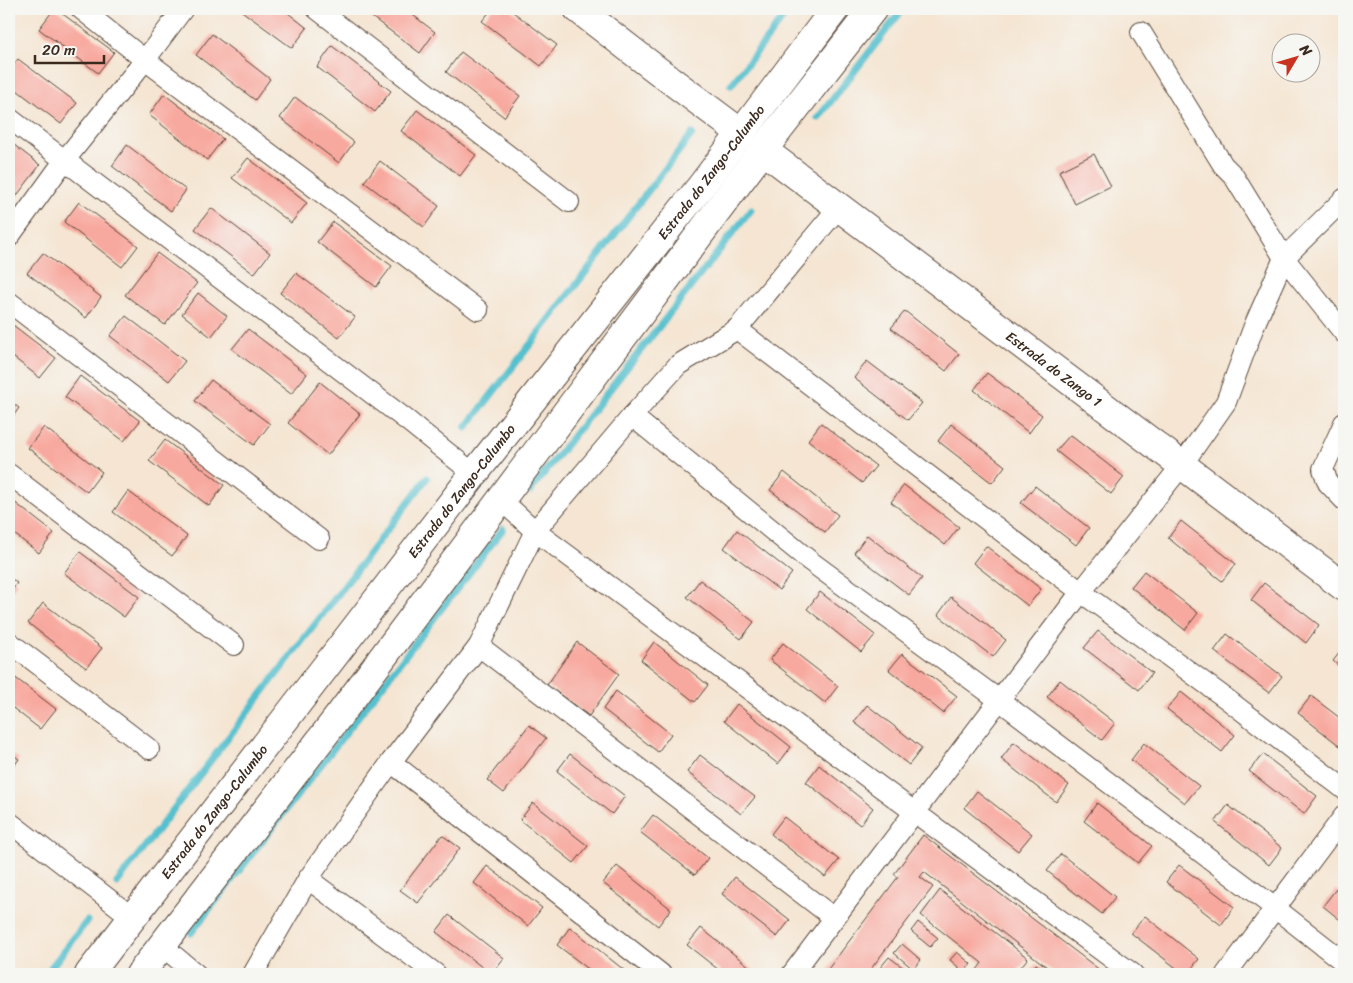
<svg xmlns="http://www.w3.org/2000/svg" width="1353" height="983" font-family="Sriracha,sans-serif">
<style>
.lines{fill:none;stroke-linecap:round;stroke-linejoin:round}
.stream{stroke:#54c0ce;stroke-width:7}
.building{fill:#f8a99f}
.street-casing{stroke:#574639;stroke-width:22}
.secondary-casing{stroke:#574639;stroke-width:30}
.primary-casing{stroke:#574639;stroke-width:30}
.street{stroke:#fff;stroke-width:20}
.secondary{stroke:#fff;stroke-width:28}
.primary{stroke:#fff;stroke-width:28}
.labels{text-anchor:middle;stroke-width:4.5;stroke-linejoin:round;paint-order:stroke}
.street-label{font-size:14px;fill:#3b2a1e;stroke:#f6f6f2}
</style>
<rect width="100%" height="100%" fill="#f6f6f2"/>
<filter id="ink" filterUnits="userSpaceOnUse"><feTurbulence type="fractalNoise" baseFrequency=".02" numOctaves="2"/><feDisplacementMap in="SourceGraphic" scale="10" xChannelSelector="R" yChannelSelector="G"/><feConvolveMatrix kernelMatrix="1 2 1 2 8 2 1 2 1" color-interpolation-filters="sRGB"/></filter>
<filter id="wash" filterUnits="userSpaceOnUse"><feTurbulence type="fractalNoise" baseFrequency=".0096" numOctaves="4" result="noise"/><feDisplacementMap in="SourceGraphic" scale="20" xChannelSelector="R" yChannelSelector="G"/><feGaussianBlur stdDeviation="1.12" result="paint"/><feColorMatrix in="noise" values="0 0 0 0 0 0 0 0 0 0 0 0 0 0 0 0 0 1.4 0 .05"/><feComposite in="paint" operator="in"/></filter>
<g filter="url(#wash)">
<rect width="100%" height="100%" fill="#f5e5d2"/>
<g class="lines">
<g class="stream">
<polyline points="731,85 790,9"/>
<polyline points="818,118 903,9"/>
<polyline points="466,428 692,134"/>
<polyline points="530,491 751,210"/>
<polyline points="117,883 427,478"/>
<polyline points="191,933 503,529"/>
<polyline points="46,974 87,921"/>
</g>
</g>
<g id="blocks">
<g class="building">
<polygon points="54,9 56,9 114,52 98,73 39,29"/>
<polygon points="239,9 283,9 307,28 292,48"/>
<polygon points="361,9 405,9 435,32 420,53"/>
<polygon points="492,9 509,9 557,45 541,66 482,21"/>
<polygon points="212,34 270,79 255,100 196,55"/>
<polygon points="332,46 391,91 375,112 317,67"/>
<polygon points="461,52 520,96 504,117 446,72"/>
<polygon points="18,59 77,103 61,124 9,84 9,71"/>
<polygon points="164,94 223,139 207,160 149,115"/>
<polygon points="295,97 354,142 339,163 280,118"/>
<polygon points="417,110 476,155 460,176 401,131"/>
<polygon points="9,141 40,165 9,206"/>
<polygon points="127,145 186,190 171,211 112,166"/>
<polygon points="1094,154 1111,186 1075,204 1059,171"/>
<polygon points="248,158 307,203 291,223 232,178"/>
<polygon points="380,161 439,206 424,227 364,182"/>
<polygon points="79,202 138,246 122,267 64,222"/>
<polygon points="211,208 270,253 254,274 195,229"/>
<polygon points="333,222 392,266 376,287 317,242"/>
<polygon points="43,253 101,297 86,318 27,273"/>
<polygon points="157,253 197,283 165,325 125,295"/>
<polygon points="296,273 355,317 339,338 280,293"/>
<polygon points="198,293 227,316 211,337 182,314"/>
<polygon points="905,311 959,354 946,371 891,328"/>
<polygon points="126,316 185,361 169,381 110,336"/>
<polygon points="9,322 56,358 40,378 9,354"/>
<polygon points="248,329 307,374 291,394 232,349"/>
<polygon points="867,361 922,403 908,420 854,378"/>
<polygon points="987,373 1042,415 1029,433 974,390"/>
<polygon points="80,376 140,421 124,441 65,397"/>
<polygon points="211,380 270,424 254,445 195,401"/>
<polygon points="320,382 360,414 328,455 288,423"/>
<polygon points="9,400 19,408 9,422"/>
<polygon points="821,423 876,466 862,483 808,440"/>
<polygon points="951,424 1005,466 992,483 938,441"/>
<polygon points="44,427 102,472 87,492 28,448"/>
<polygon points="1070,435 1124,477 1111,494 1056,451"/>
<polygon points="165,440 224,485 209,506 149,461"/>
<polygon points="784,472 838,515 825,532 770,490"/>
<polygon points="904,485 959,527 945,545 891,502"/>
<polygon points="1035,486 1089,528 1076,545 1021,503"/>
<polygon points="128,491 187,536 172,556 113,512"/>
<polygon points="9,498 54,533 39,553 9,530"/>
<polygon points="1181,521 1236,564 1222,581 1168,538"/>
<polygon points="737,530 792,573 779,590 724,548"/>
<polygon points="867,535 922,578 909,595 854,553"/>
<polygon points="986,546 1041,589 1028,606 973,563"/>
<polygon points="80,552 139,597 124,617 64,573"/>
<polygon points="1144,571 1198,613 1185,630 1131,587"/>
<polygon points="9,577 17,583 9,595"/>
<polygon points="700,580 754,622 741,639 687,597"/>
<polygon points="1264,583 1319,625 1306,643 1251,600"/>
<polygon points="820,592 875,635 861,652 807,609"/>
<polygon points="951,597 1006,640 993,657 938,615"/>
<polygon points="43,603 102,648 86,668 28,623"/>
<polygon points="1098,631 1152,673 1139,690 1084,648"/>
<polygon points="1227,634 1282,676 1269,693 1214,651"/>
<polygon points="577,642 619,674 589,716 547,685"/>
<polygon points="654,642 708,685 695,702 641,660"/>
<polygon points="783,643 838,686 825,703 770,660"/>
<polygon points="1344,647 1344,670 1333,661"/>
<polygon points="902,654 957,696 943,713 889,670"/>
<polygon points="9,673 56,709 40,729 9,705"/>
<polygon points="1060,680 1115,723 1102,740 1047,697"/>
<polygon points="616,691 671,734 658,752 603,709"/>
<polygon points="1181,692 1235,735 1222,752 1167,709"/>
<polygon points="1311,696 1344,721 1344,749 1298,713"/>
<polygon points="737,704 791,747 778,764 724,721"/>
<polygon points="867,705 922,748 909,765 854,722"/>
<polygon points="529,725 546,738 504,793 487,780"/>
<polygon points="1014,742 1069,785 1056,802 1001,759"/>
<polygon points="1144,743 1199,786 1185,803 1131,760"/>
<polygon points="9,752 19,759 9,773"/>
<polygon points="570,754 625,796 612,814 557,771"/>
<polygon points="1263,754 1317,796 1304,814 1249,771"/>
<polygon points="700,755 755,797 741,814 687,772"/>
<polygon points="819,765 873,808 860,825 806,782"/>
<polygon points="977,791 1032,834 1018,851 964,808"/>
<polygon points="533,803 588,846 574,863 520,820"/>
<polygon points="1097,803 1152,846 1138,863 1084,821"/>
<polygon points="1228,805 1282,848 1269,865 1215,822"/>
<polygon points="653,815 708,858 695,875 640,832"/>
<polygon points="784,817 839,860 825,877 771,834"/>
<polygon points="442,835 460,848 418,903 400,890"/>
<polygon points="923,835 1105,974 1056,974 924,872 920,877 933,887 867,974 835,974 828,969 898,877 894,874"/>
<polygon points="1061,854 1115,897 1102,914 1047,871"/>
<polygon points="1179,865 1234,907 1221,925 1166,882"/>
<polygon points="487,866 542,908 528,926 474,883"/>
<polygon points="617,866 671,909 658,926 603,883"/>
<polygon points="735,877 790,920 777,937 722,894"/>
<polygon points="1336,889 1344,895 1344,923 1323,906"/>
<polygon points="940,890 1028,958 1015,974 974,974 982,963 921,915"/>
<polygon points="449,915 504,958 491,974 436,932"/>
<polygon points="1145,916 1199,959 1187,974 1184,974 1131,933"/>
<polygon points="918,922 938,938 930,947 911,931"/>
<polygon points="570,927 624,970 621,974 595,974 557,945"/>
<polygon points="701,928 755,971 753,974 724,974 687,945"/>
<polygon points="902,944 921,960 913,969 894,953"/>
<polygon points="957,952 971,964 964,972 950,960"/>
<polygon points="889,957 912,974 875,974"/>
<polygon points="1036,964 1050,974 1028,974"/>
</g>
</g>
</g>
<g filter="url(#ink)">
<use href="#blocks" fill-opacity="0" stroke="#574639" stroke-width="1"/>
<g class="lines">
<g class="street-casing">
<g id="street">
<polyline points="81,9 145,60 478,310"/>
<polyline points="317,9 569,202"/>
<polyline points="1141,32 1223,165 1233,175 1284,258 1344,333"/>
<polyline points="9,118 408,421 474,474"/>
<polyline points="9,237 64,161 145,60 183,9"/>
<polyline points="9,302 319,539"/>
<polyline points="737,329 1081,592 1228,700 1344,789"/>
<polyline points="632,416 810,561 999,700 1275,908 1344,962"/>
<polyline points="1344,423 1323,469 1328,483 1344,500"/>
<polyline points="9,474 234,645"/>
<polyline points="501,500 535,531 1133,974"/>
<polyline points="9,642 149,749"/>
<polyline points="479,646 834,918"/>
<polyline points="391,762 661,974"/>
<polyline points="9,822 133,918"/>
<polyline points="308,879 436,974"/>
<polyline points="161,945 196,974"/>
<polyline points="253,974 308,879 391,762 479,646 535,531 632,416 678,365 737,329 839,207"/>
<polyline points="792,974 1081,592 1182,465 1226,402 1254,326 1284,258 1344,199"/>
<polyline points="1226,974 1344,816"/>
</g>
</g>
<g class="secondary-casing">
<g id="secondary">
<polyline points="578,9 657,70 741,133"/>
<path id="s1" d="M763,150L1344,587"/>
</g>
</g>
<g class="primary-casing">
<g id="primary">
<path id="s2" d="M89,974L474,474L702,185L835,9"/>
<polyline points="140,974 338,717 763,150 873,9"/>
</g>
</g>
<use href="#street" class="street"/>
<use href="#secondary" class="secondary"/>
<use href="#primary" class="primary"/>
</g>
</g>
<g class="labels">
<g class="street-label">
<text dy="5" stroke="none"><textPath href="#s2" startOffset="1015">Estrada do Zango-Calumbo</textPath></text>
<text dy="5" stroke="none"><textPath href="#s1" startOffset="364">Estrada do Zango 1</textPath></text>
<text dy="5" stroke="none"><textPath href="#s2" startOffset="610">Estrada do Zango-Calumbo</textPath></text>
<text dy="5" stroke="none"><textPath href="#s2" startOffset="205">Estrada do Zango-Calumbo</textPath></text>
</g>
</g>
<rect width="1353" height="983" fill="none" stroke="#f6f6f2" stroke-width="30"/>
<g transform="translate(1296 58) rotate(52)"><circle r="24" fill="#f6f6f2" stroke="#aba49d"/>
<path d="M0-4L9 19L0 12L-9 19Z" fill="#c8321e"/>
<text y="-8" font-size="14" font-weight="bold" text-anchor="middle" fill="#3b2a1e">N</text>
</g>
<path d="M35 55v8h69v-8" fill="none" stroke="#3b2a1e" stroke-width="2.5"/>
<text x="42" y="55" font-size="15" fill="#3b2a1e" stroke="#f6f6f2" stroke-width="4" paint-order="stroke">20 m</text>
</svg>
